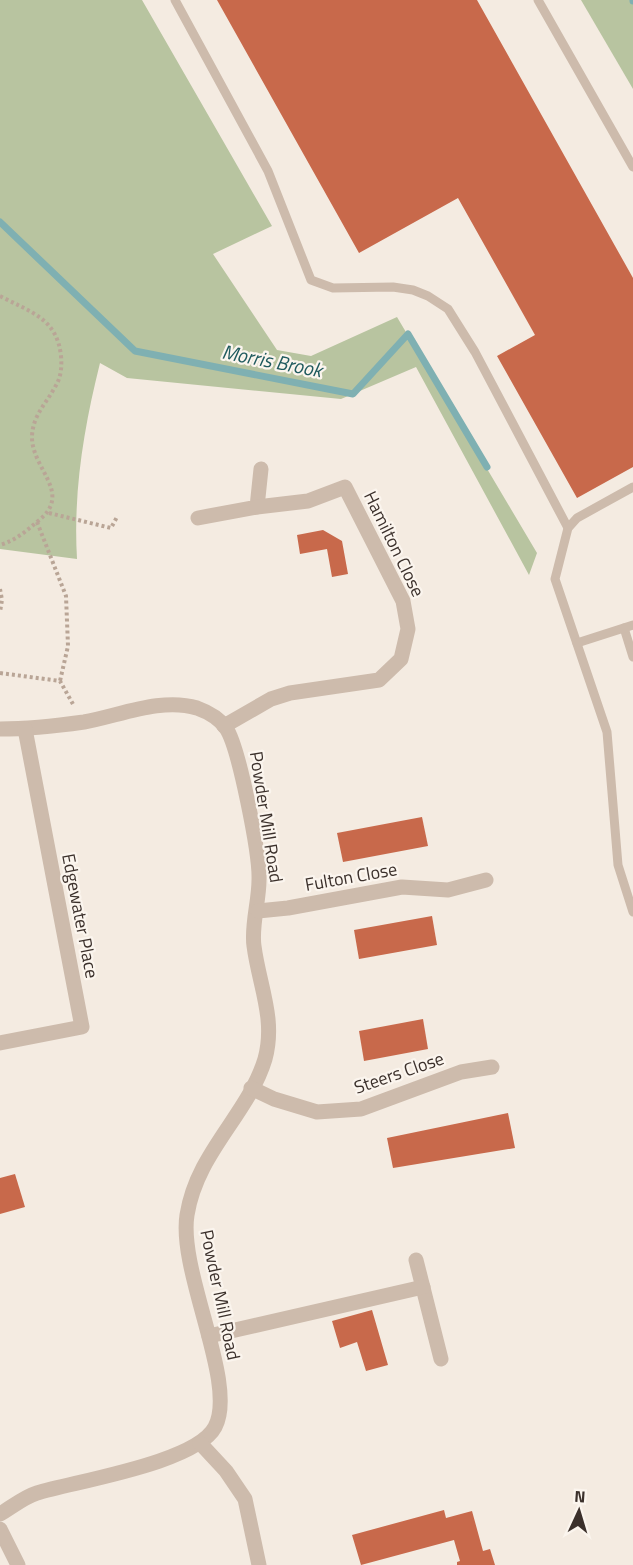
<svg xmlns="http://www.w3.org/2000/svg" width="633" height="1565" font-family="'Titillium Web',sans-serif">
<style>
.green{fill:#b8c4a0}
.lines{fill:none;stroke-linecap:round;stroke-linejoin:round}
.stream{stroke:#7fb0b2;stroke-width:7}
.building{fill:#c8694b}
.path{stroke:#b9a596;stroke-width:4;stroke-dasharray:3 3;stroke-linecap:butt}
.lane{stroke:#cdbbac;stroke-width:9}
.street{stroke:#cdbbac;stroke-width:15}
.labels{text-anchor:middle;stroke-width:4.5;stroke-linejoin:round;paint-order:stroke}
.street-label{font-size:18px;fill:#3b302b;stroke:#fbf5ee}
.water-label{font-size:20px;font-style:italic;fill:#1f5a5e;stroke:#fbf5ee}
</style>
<rect width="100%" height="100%" fill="#f4ebe1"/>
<g class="green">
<path d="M0,0H142L272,226L213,254L277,350L311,356L397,317L537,553L529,575L416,367L341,399L127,378L100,363C84,427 73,492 77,559L0,549Z"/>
<polygon points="581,0 633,0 633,89"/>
</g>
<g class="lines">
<g class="stream">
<polyline points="633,0 633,1"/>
<polyline points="0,222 135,351 353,394 408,334 487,467"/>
</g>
</g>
<g class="building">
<polygon points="217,0 477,0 633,278 633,467 577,498 497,356 535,335 458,198 359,253"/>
<polygon points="323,530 342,541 348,574 332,577 327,549 300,554 297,535"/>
<polygon points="422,817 428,846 343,862 337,833"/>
<polygon points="432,916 437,945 359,959 354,930"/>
<polygon points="423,1019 428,1049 364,1061 359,1031"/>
<polygon points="508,1113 515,1148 393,1168 387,1138"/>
<polygon points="15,1174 25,1207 0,1214 0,1178"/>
<polygon points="372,1310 388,1365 366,1371 357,1342 340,1348 332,1321"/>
<polygon points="444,1510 446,1518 472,1511 483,1551 490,1549 495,1565 457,1565 457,1562 460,1561 454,1540 361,1565 352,1535"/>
</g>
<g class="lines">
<g class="path">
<path d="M0,296C30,312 57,318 61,356C62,367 61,378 55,387C46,404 33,415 32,436C31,469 74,493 38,521C25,532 16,540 0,545"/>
<polyline points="49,513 111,528 117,517"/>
<polyline points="37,522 66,596 68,646 60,681"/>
<polyline points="0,589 2,600 0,612"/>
<polyline points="0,673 60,681 74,706"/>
</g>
<g class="lane">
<polyline points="175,0 268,171 311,280 333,288 393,287 413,290 428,296 448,309 475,352 568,528"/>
<polyline points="538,0 633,167"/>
<polyline points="633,487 577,518 568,528 555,579 607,732 618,865 633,912"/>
<polyline points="624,628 633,657"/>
<polyline points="577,643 633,625"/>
</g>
<g class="street">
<polyline points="198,518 257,507 261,469"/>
<polyline points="224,726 271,699 290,693 379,680 401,659 408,629 403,601 345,487 308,501 257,507"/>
<path d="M0,729C28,729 56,726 84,722C119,716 161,697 197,708C208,712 219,718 226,728C239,747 260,855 259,880C259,902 251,926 254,946C259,985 276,1019 265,1059C248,1115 197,1152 187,1215C178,1272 238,1384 215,1427C196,1463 76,1481 37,1493C24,1497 12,1507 0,1514"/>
<polyline points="258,911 288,908 402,887 448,890 486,880"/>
<polyline points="0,1043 82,1027 25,729"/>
<polyline points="251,1088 274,1099 317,1112 361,1109 461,1072 492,1067"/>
<polyline points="416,1260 441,1359"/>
<polyline points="209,1336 423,1287"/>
<polyline points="200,1443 226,1471 245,1499 259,1565"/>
<polyline points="0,1529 18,1565"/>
</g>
</g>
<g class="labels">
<g class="street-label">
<text transform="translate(394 544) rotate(64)" y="6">Hamilton Close</text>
<text transform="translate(266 817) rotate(81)" y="6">Powder Mill Road</text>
<text transform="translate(351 877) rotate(-10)" y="6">Fulton Close</text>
<text transform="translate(80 916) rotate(79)" y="6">Edgewater Place</text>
<text transform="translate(399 1073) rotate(-19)" y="6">Steers Close</text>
<text transform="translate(220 1295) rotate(78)" y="6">Powder Mill Road</text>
</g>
<g class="water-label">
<text transform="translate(272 361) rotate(11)" y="7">Morris Brook</text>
</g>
</g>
<g transform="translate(579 1511) rotate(4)" stroke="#fbf5ee" stroke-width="4.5" paint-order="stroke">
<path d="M0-4.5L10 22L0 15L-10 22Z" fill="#3b302b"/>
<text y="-9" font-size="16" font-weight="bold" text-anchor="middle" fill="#3b302b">N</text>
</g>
</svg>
